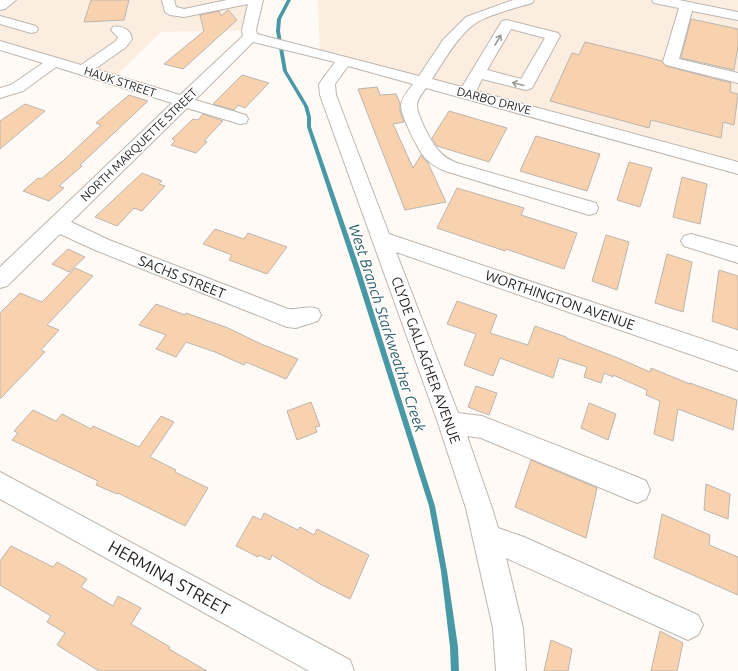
<svg xmlns="http://www.w3.org/2000/svg" width="738" height="671" font-family="Ubuntu,sans-serif">
<style>
.built{fill:#fbeee1}
.lines{fill:none;stroke-linecap:round;stroke-linejoin:round}
.stream{fill:#4899a5;fill-rule:evenodd}
.building{fill:#f8d2ae;stroke:#bbb5ae}
.minor-casing{stroke:#bdb6af;stroke-width:2}
.minor{fill:#fff;fill-rule:evenodd}
.oneway{stroke:#9b9a98}
.labels{text-anchor:middle;stroke-width:3;stroke-linejoin:round;paint-order:stroke}
.far-street-label{font-size:12px;fill:#201e1b;stroke:#fff}
.street-label{font-size:14px;fill:#201e1b;stroke:#fff}
.water-label{font-size:15px;font-style:italic;fill:#2d5e66;stroke:#fff}
.near-street-label{font-size:17px;fill:#201e1b;stroke:#fff}
</style>
<rect width="100%" height="100%" fill="#fffaf6"/>
<g class="built">
<polygon points="0,0 256,0 249,30 161,32 113,79 0,45"/>
<polygon points="318,0 738,0 738,168 320,53"/>
</g>
<g class="lines">
<polygon class="stream" points="287,0 291,0 281,19 280,31 287,71 308,106 311,117 311,127 361,272 435,506 447,571 458,647 459,671 451,671 450,647 441,571 429,506 355,272 307,127 307,117 304,106 283,71 276,31 277,19"/>
</g>
<g class="building">
<polygon points="91,0 129,0 124,20 84,22"/>
<polygon points="228,10 237,20 183,69 164,64 204,31 200,15 219,11 221,16"/>
<polygon points="691,19 738,29 738,46 734,70 681,58"/>
<polygon points="585,42 643,56 662,61 666,66 731,83 730,92 738,94 734,125 723,122 721,138 651,120 649,128 550,101 572,53 579,55"/>
<polygon points="242,75 269,83 245,108 238,105 234,110 213,104"/>
<polygon points="377,87 380,95 396,94 400,103 400,111 404,122 393,124 413,168 421,155 428,163 446,202 405,210 358,89"/>
<polygon points="129,95 148,101 80,165 82,166 59,186 64,188 49,201 23,191 38,178 41,179 65,159 101,125 96,123"/>
<polygon points="25,104 45,111 0,149 0,121"/>
<polygon points="449,111 507,128 489,162 437,146 432,138"/>
<polygon points="203,114 223,121 204,141 207,142 196,153 171,145 175,141 172,139 193,119 198,120"/>
<polygon points="536,136 600,154 587,191 520,171"/>
<polygon points="629,162 652,168 640,207 617,200"/>
<polygon points="142,173 162,181 159,184 165,186 142,211 134,208 117,226 95,217"/>
<polygon points="682,177 707,184 700,224 673,217"/>
<polygon points="457,188 524,208 521,215 577,233 564,269 506,249 505,251 437,228"/>
<polygon points="215,229 244,239 248,233 287,247 267,274 229,260 232,255 203,244"/>
<polygon points="606,235 629,242 617,290 592,281"/>
<polygon points="68,249 85,257 69,272 52,264"/>
<polygon points="667,254 692,262 683,312 655,303"/>
<polygon points="75,268 93,276 47,325 59,330 41,350 45,352 0,399 0,313 20,293 42,302"/>
<polygon points="719,270 738,276 738,330 712,321"/>
<polygon points="457,301 497,315 490,333 528,345 535,326 566,337 566,338 618,358 650,372 651,368 690,384 690,383 737,400 733,430 678,409 673,441 654,434 660,401 646,395 647,390 613,375 613,377 604,373 601,383 584,377 587,367 559,358 553,378 500,358 493,376 464,365 476,334 447,324"/>
<polygon points="156,304 185,315 186,313 228,328 259,343 298,359 286,379 246,362 244,365 215,352 186,342 176,357 156,349 166,335 139,325"/>
<polygon points="476,386 497,393 489,415 468,407"/>
<polygon points="311,402 320,426 315,427 317,432 297,440 287,411"/>
<polygon points="589,403 616,414 608,440 581,428"/>
<polygon points="33,410 56,421 62,414 91,429 93,426 139,447 161,416 174,422 150,457 176,470 175,472 208,488 185,526 118,493 117,494 96,485 98,481 12,440 18,433 14,431"/>
<polygon points="531,460 597,488 586,538 515,507"/>
<polygon points="706,484 730,494 728,519 704,510"/>
<polygon points="264,513 298,530 300,527 314,535 317,529 369,555 350,599 320,584 272,555 270,560 259,555 258,557 236,546 253,516 261,520"/>
<polygon points="662,514 710,535 709,545 738,557 738,595 654,558"/>
<polygon points="11,546 53,567 57,562 87,579 81,587 113,606 118,596 141,608 131,624 170,647 169,649 207,671 99,671 57,645 65,633 47,622 51,616 0,585 0,561"/>
<polygon points="660,631 683,643 677,671 651,671"/>
<polygon points="551,640 572,649 568,671 544,671"/>
</g>
<g class="lines">
<g class="minor-casing">
<g id="minor">
<polygon points="0,0 16,0 5,9 0,10"/>
<path d="M162,0H174L176,7L184,9L227,0H263L256,30L257,34L419,76L443,40L466,17L513,0H534L532,3C516,8 490,14 476,23C459,34 443,62 432,79L462,87L502,21L507,20L558,33L560,36L532,88L526,90L482,79L476,91L738,162V174L426,88C423,92 418,98 417,104C416,114 432,144 439,151C444,157 450,160 457,163L596,203L598,208L596,213L589,215L445,171C438,168 432,165 426,159C419,152 401,116 401,106C401,98 409,90 413,84L348,66L335,84L336,95L389,234L738,351V371L396,252L458,413L482,416L637,477L646,481L650,490L646,499L637,503L481,438L467,436L492,508L498,528L524,537L698,615L703,625L698,635L688,640L506,558L523,628L526,671H496L493,628L466,508L438,423L320,95L319,84L335,62L253,42L195,100L246,115L248,119L246,123L240,124L187,108L71,222L109,240L288,309C299,310 307,305 318,309L321,315L318,321L296,328L287,327L95,250L60,234L7,286L0,288V267L172,103L56,67L23,91L0,98V88L11,85L43,63L0,50V41L81,65L116,41L118,37L111,30L113,27C122,25 131,30 132,39L126,47L95,69L180,95L243,36L242,30L248,4L184,17L170,15L165,12ZM511,29L545,38L521,79L487,70Z"/>
<polygon points="652,0 679,0 738,12 738,20 692,11 679,59 738,73 738,83 666,65 663,62 679,8 654,3"/>
<polygon points="0,16 36,26 38,29 36,32 31,33 0,24"/>
<polygon points="691,234 738,247 738,263 684,246 681,241 684,236"/>
<polygon points="0,472 350,660 354,671 309,671 0,499"/>
</g>
</g>
<use href="#minor" class="minor"/>
</g>
<defs><path id="oneway-shaft" d="M-6 0H5M1.5-3L5.5 0L1.5 3" fill="none" stroke-width="1.6" stroke-linecap="round" stroke-linejoin="round"/></defs>
<g class="oneway">
<use href="#oneway-shaft" transform="translate(498 40) rotate(-59)"/>
<use href="#oneway-shaft" transform="translate(518 84) rotate(-166)"/>
</g>
<g class="labels">
<g class="far-street-label">
<text transform="translate(120 82) rotate(18)" y="4">HAUK STREET</text>
<text transform="translate(494 101) rotate(15)" y="4">DARBO DRIVE</text>
<text transform="translate(139 145) rotate(-44)" y="4">NORTH MARQUETTE STREET</text>
</g>
<g class="street-label">
<text transform="translate(182 277) rotate(22)" y="5">SACHS STREET</text>
<text transform="translate(560 300) rotate(19)" y="5">WORTHINGTON AVENUE</text>
<text transform="translate(426 360) rotate(70)" y="5">CLYDE GALLAGHER AVENUE</text>
</g>
<g class="water-label">
<text transform="translate(387 328) rotate(72)" y="5">West Branch Starkweather Creek</text>
</g>
<g class="near-street-label">
<text transform="translate(169 578) rotate(29)" y="6">HERMINA STREET</text>
</g>
</g>
</svg>
